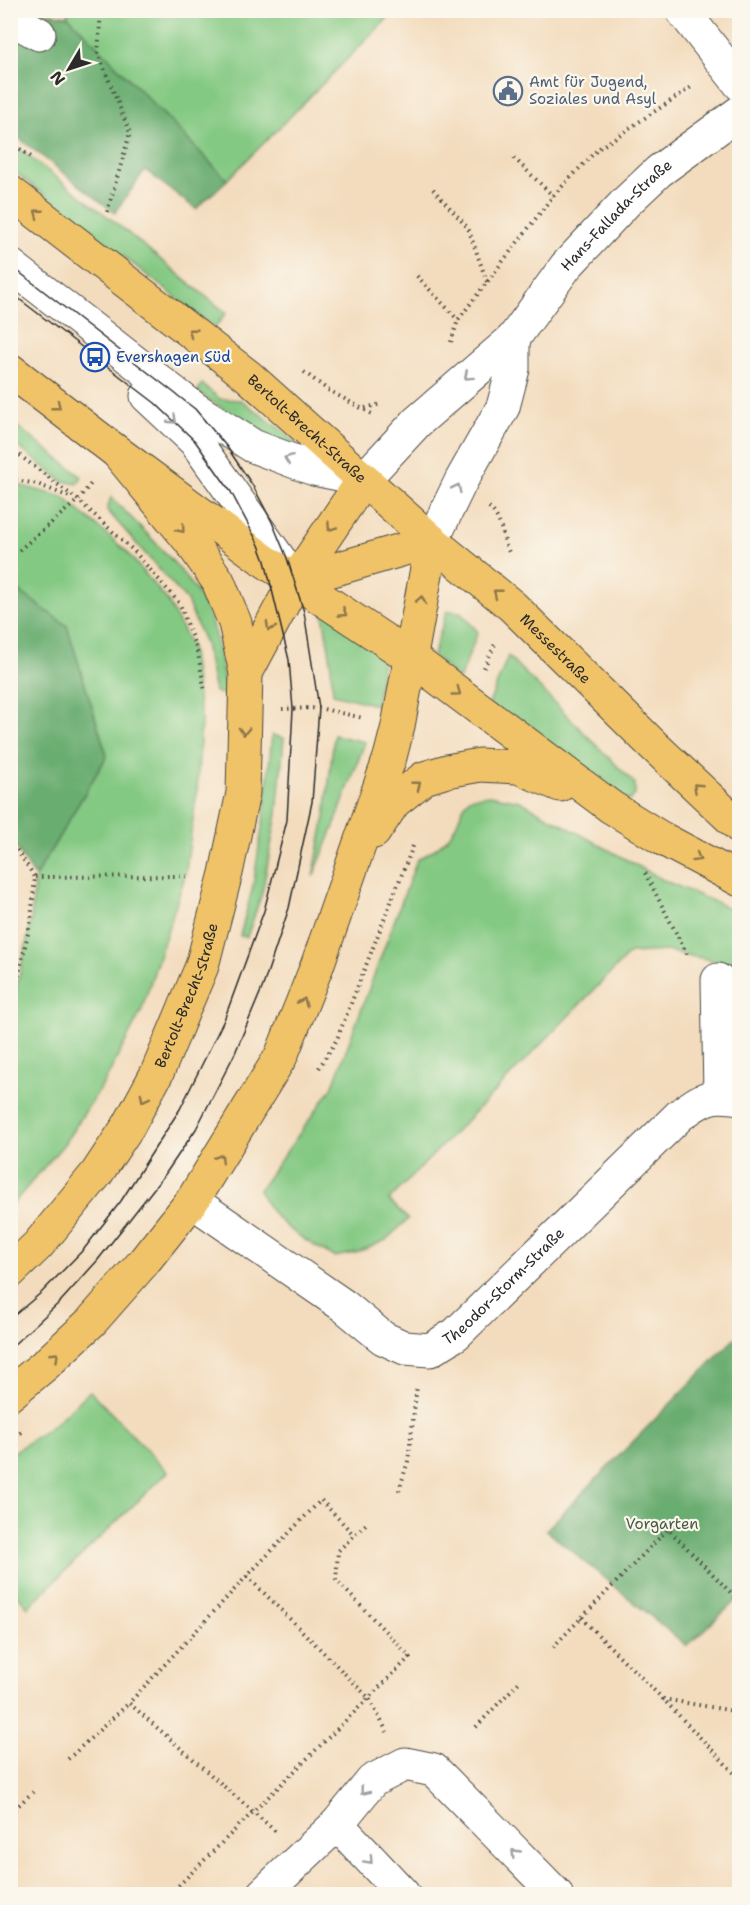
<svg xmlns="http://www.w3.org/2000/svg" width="750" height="1905" font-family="'Shantell Sans',sans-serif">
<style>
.green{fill:#84c983;stroke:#587a57;stroke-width:1.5}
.forest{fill:#6bad71;stroke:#4b6c4e;stroke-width:1.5}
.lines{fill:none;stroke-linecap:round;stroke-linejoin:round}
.minor-casing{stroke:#494641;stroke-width:35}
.major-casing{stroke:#494641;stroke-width:35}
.path{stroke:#494641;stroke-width:4;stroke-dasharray:1.5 4.5;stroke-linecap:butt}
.minor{stroke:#fff;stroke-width:33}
.major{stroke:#f0c369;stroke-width:33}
.tram{stroke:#2b2b2b;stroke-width:1.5}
.oneway{stroke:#8e774a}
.oneway2{stroke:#a0a0a0}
.labels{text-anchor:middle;stroke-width:4.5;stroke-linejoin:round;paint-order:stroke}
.service-label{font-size:15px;fill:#4e5e75;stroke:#fbf7ec;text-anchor:start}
.street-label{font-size:15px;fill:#2b2b2b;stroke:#fbf7ec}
.transit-label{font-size:15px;fill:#164399;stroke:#fbf7ec;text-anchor:start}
.park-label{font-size:15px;fill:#465a45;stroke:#fbf7ec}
</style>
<rect width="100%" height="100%" fill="#fbf7ec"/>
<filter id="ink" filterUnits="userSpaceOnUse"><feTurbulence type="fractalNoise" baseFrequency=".0167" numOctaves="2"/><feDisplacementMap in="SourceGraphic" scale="12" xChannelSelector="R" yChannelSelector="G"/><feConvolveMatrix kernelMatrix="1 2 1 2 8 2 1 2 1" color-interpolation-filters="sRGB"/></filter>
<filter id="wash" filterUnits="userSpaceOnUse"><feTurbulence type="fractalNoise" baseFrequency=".008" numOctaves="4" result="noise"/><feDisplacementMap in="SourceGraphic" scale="24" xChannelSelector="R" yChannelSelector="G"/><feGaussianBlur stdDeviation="1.35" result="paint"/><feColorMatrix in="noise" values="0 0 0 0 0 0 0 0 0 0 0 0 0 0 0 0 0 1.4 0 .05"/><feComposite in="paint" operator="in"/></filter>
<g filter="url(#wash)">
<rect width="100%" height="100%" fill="#f3dcbd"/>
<g class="green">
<polygon points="68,11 68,10 395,11 227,180 68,16"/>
<polygon points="10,142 111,219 226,313 215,328 11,169"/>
<polygon points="202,384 220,399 241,400 283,431 304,452 276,443 197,392"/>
<polygon points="10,421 82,477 77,484 62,481 11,441"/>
<polygon points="11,483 63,497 126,551 167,600 191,646 201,719 197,791 185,876 141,1012 105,1081 64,1144 11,1206 11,1013 31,921 35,877 107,756 67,626 11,585"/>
<path d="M111,497C141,529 196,578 210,618C219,643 222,670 226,695L215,692L205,644L187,601L107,510Z"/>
<polygon points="322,609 384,655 376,705 333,694 330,655"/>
<polygon points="447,611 460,612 478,632 459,680 433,655"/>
<polygon points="508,656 635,784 635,795 629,801 489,704"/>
<polygon points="272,735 284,738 277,814 262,893 247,937 240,936 253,886 265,808"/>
<polygon points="334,735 365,742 333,829 313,877 325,817"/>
<path d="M490,795L520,801L665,881L739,912V966L667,951L630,953L389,1200L408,1219L386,1240L359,1252L335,1257C305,1241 272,1223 259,1190L332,1088L417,860C431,852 445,844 454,829C460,819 461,808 469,798Z"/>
<polygon points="90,1391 168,1472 28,1607 11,1588 11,1454 52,1426"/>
</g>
<g class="forest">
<polygon points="10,11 35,11 68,16 227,180 196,209 145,170 115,213 11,132"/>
<polygon points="11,585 67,626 107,756 35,877 11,840"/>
<polygon points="739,1334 739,1598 687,1646 546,1530"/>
</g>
</g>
<g filter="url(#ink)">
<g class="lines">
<g class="minor-casing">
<g id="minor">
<polyline points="682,10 740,84"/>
<polyline points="10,18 39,34"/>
<path id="s1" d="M10,265L195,409L253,446L314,469L364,479L417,422L513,339L566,266L626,202L659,171L740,112"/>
<polyline points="147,396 195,441 292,577"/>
<polyline points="432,541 461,481 503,407 513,369 513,339"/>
<polyline points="718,980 720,1095"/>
<path id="s2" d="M192,1201L344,1306L383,1338L405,1348L430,1350L456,1334L680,1115C703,1098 710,1093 740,1098"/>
<polyline points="337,1824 403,1894"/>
<polyline points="263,1894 337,1824 372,1781 405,1764 434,1770 556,1894"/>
</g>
</g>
<g class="major-casing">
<g id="major">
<path id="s3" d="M10,192L248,376L432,541L512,606L653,745L740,827"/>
<polyline points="10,370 117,452 265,561 410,657 611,807 661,838 740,880"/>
<polyline points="295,581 432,541"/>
<polyline points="246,673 295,581 364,479"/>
<polyline points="374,832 394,802 424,778 447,771 480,765 518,767 560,785"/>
<path id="s4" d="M10,1272L38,1245L97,1173L129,1125L157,1073L202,966L226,873L243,793L246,673L235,623L218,581L191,542L117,452"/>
<polyline points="10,1394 46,1364 91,1322 142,1264 192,1201 281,1056 317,966 390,757 398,726 432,541"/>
</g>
</g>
<g class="path">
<polyline points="101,10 98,53 130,133 106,216"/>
<polyline points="10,142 34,159"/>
<polyline points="514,158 553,196"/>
<polyline points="433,189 468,228 487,282"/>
<polyline points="417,276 458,320"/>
<polyline points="451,342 458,320 553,196 598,149 693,86"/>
<polyline points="304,372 328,390 374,415"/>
<polyline points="365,408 381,404"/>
<polyline points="10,448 78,500 134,551 180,604 198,654 205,692"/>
<polyline points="10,479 37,484 72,498"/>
<path d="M489,507C503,520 501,538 510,554"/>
<polyline points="10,558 78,500 93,481"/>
<polyline points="484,668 496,642"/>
<polyline points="282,709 319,708 363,718"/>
<polyline points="10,840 35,877 31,920 10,1013"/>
<polyline points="645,873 687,954"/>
<polyline points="35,877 187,876"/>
<polyline points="319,1068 337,1039 413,846"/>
<polyline points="10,1440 24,1430"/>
<polyline points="399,1491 408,1461 417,1386"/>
<polyline points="247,1576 369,1698 387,1732"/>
<polyline points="581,1618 663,1699 740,1779"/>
<polyline points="553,1647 668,1529 740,1602"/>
<polyline points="663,1699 740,1712"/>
<polyline points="476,1727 519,1682"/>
<polyline points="68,1759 129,1703"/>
<polyline points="10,1813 33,1792"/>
<polyline points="275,1831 129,1703 247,1576 321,1500 354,1535"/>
<polyline points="170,1894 410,1657 336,1580 338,1551 366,1524"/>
</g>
<use href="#minor" class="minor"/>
<use href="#major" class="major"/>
<g class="tram">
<polyline points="10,265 195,409 227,447 253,486 272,522 287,558 304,612 319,708 312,802 289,908 263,986 235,1053 196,1129 166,1173 97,1261 60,1302 10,1348"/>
<polyline points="10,292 155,403 195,441 231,492 259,545 265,561 289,660 293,709 287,820 264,911 224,1020 180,1109 121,1201 84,1249 42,1292 10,1319"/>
</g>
</g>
<defs><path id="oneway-chevron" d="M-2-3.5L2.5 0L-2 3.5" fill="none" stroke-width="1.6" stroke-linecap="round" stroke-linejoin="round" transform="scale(1.5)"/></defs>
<g class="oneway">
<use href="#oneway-chevron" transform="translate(38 213) rotate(-142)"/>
<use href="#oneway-chevron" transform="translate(192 332) rotate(-142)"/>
<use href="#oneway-chevron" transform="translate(57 406) rotate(38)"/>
<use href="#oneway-chevron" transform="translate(331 527) rotate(124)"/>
<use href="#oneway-chevron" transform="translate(181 529) rotate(51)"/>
<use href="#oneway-chevron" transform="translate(497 593) rotate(-141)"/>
<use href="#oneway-chevron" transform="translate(421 600) rotate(-79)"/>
<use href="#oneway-chevron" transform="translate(343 613) rotate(33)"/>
<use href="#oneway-chevron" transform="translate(270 627) rotate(118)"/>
<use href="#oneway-chevron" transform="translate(457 692) rotate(36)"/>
<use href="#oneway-chevron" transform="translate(244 731) rotate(92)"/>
<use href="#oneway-chevron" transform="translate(417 785) rotate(-38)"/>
<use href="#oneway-chevron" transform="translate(697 787) rotate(-137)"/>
<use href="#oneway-chevron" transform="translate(697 858) rotate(29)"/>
<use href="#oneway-chevron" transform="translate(303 1002) rotate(-68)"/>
<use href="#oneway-chevron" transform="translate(144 1098) rotate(117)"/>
<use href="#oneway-chevron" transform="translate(220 1158) rotate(-58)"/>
<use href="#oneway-chevron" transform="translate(55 1356) rotate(-43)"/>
</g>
<g class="oneway2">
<use href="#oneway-chevron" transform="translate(468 376) rotate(138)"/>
<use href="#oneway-chevron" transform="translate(173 420) rotate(44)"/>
<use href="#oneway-chevron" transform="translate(288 459) rotate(-159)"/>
<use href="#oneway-chevron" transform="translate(457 488) rotate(-64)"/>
<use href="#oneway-chevron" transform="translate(364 1791) rotate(129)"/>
<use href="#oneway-chevron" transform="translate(515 1853) rotate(-134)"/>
<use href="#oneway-chevron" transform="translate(369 1860) rotate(47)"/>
</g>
</g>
<defs>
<g id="civic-ring" transform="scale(1.5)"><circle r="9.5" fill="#fbf7ec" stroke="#5c6f8a" stroke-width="1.5"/><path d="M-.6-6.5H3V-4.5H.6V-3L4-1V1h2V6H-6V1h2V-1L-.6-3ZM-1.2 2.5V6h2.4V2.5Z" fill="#5c6f8a"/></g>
<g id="bus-ring" transform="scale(1.5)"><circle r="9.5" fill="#fbf7ec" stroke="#1a4fb4" stroke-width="1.5"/><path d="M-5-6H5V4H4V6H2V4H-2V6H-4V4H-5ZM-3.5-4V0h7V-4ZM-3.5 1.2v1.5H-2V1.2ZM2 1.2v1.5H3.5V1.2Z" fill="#1a4fb4"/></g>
</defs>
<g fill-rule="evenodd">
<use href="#civic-ring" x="508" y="91"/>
<use href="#bus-ring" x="95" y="357"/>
</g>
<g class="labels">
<g class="service-label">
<text x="529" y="87">Amt für Jugend,<tspan x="529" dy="17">Soziales und Asyl</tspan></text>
</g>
<g class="street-label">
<text dy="5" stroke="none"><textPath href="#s1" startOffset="786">Hans-Fallada-Straße</textPath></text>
<text dy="5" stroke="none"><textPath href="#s3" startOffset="380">Bertolt-Brecht-Straße</textPath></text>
<text dy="5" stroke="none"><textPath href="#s3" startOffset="712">Messestraße</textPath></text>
<text dy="5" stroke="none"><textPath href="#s4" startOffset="332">Bertolt-Brecht-Straße</textPath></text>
<text dy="5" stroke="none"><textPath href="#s2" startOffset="382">Theodor-Storm-Straße</textPath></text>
</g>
<g class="transit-label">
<text x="116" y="362">Evershagen Süd</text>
</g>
<g class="park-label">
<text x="662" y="1529">Vorgarten</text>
</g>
</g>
<rect width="750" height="1905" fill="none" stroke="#fbf7ec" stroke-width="36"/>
<g transform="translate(69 69) rotate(231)" stroke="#fbf7ec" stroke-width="4.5" paint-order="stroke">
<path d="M0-4.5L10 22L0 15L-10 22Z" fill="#2b2b2b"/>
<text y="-9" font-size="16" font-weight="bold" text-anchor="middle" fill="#2b2b2b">N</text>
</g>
</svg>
